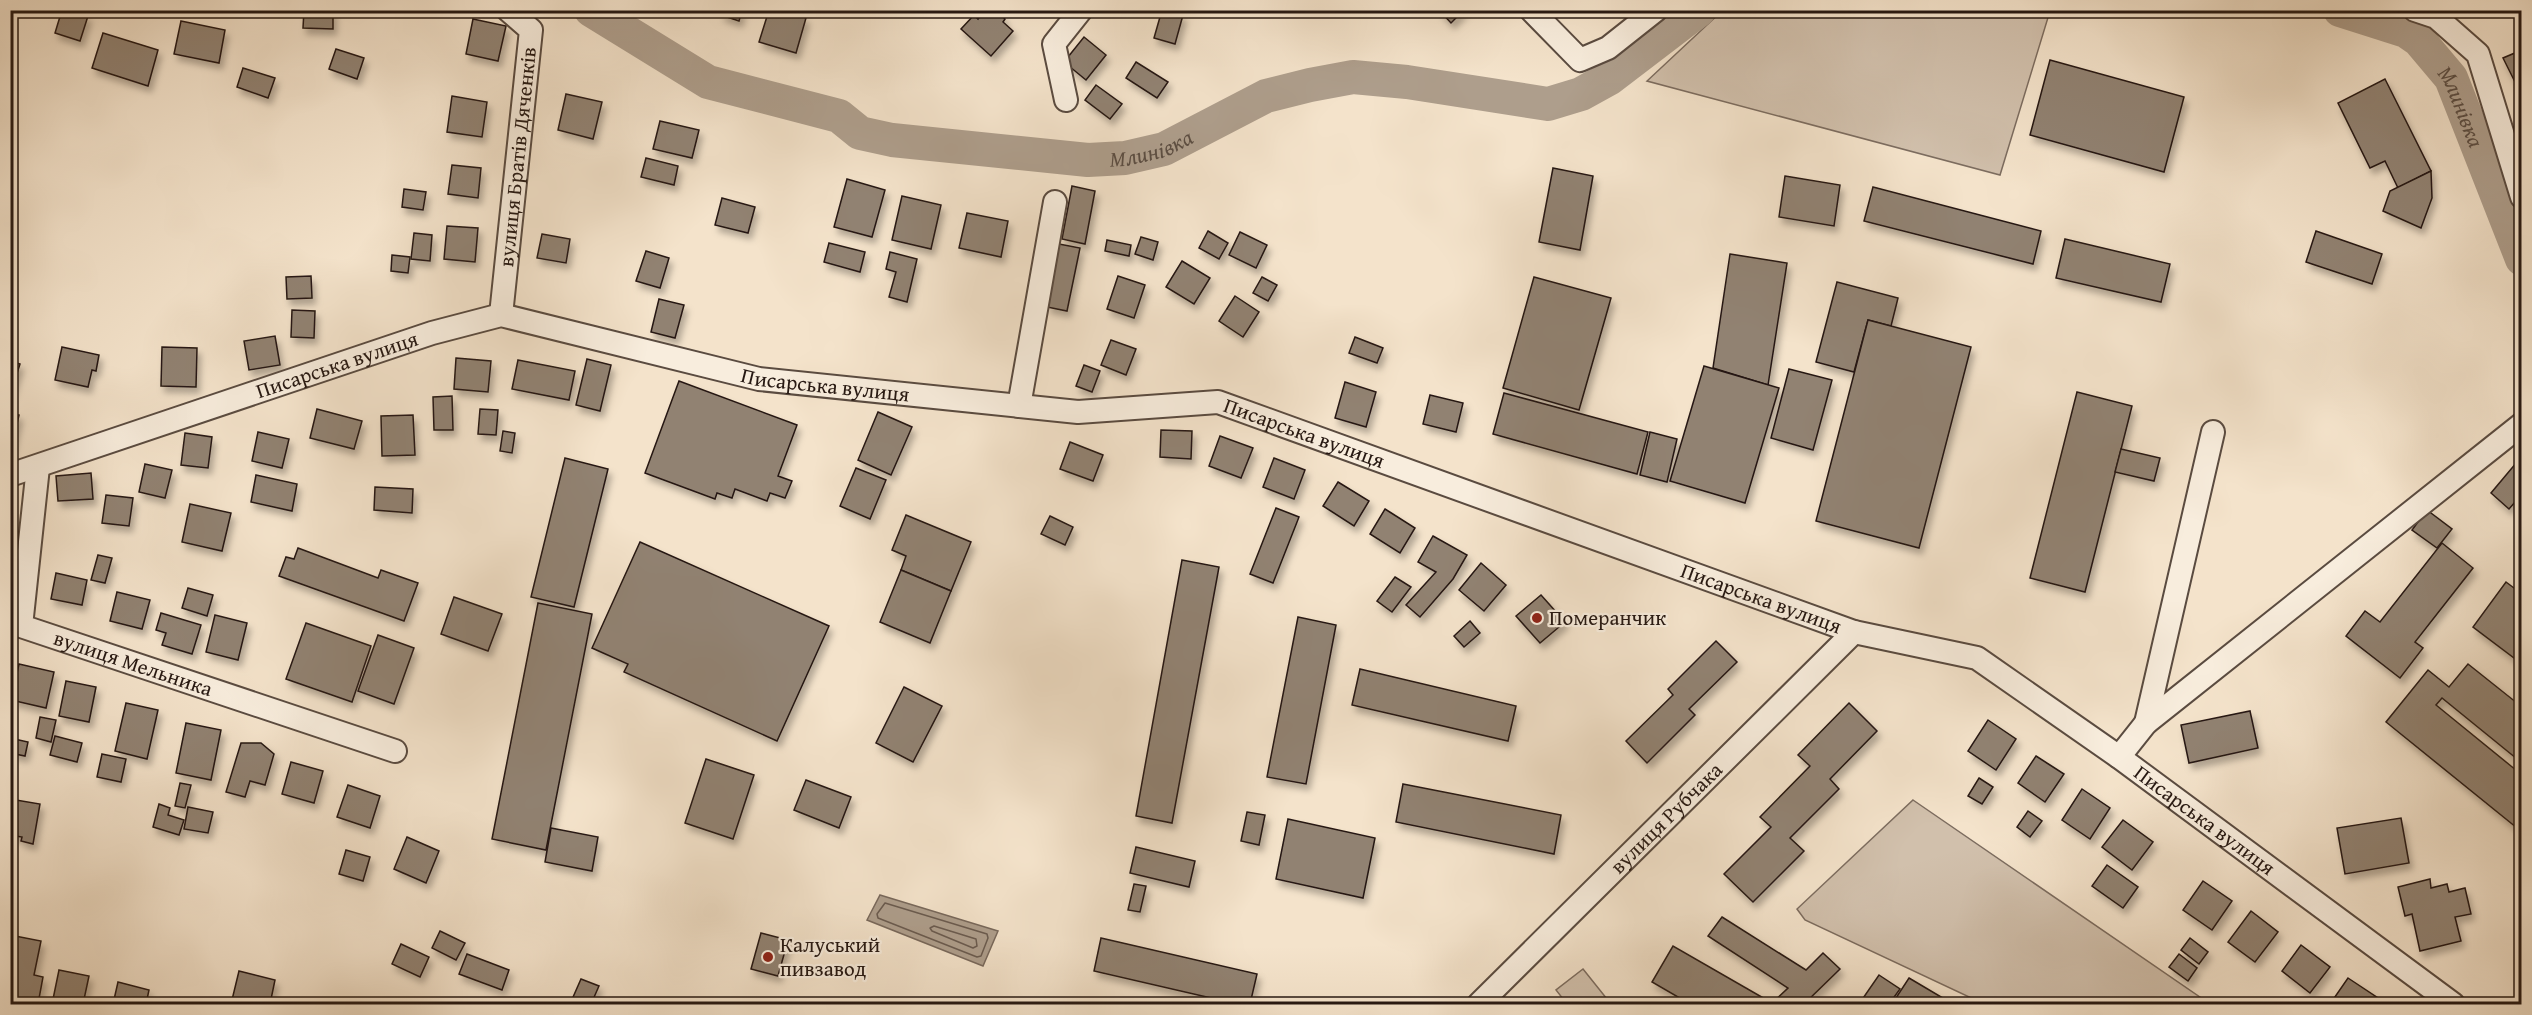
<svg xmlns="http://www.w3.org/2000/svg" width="2532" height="1015" font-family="'Gentium Book Plus',serif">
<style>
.green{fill:#d1c0ac;stroke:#7c6c5f;stroke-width:1.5}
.water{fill:#ae9e8c;stroke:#78685b;stroke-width:1.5}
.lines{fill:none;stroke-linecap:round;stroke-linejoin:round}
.shore{stroke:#6a5b4f;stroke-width:1.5}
.river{stroke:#ae9e8c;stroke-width:34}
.building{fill:#918272;stroke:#261812;stroke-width:1.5;filter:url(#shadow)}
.minor-casing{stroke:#5a4b40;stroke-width:26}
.minor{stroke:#f8eddd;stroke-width:22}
.poi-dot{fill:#8f2418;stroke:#f8eddd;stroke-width:2}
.labels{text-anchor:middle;stroke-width:4.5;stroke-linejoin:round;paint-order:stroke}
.street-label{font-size:21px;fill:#261812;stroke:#f8eddd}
.poi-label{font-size:21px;fill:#261812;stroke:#f8eddd;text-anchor:start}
.water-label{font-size:22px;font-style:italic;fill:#5c4e43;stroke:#f8eddd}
</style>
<defs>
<filter id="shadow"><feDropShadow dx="3.5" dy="6" stdDeviation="3" flood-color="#0004"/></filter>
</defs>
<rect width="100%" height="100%" fill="#f4e3cb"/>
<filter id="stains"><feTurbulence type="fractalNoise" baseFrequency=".00333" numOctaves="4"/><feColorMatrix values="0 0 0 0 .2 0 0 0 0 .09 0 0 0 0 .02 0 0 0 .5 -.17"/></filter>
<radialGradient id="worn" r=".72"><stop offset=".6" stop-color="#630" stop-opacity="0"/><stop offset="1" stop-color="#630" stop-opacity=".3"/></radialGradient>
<g class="green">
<polygon points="1723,10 2050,10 2050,11 2000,175 1647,81"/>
<polygon points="1913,800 2210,1004 1984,1004 1805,920 1797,909"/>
<polygon points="1583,969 1611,1004 1567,1004 1556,990"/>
</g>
<polygon class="water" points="880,895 998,931 983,966 867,920"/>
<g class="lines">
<g class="shore">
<polygon points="885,903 987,934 988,938 981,956 977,957 878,918 877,914"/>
<polygon points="934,926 976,939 977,946 973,948 932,931 930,928"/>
</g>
<g class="river">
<path id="s1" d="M591,10L708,82L839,116L860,133L892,140L1088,160L1125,158L1164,149L1266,96L1310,85L1353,77L1407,82L1548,104L1581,94L1610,78L1699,10"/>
<path id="s2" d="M2340,10L2406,31L2419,40L2451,78L2522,259"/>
</g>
</g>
<g class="building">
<polygon points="62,10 88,16 80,41 55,33"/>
<polygon points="304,10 333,10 333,29 303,28"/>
<polygon points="723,10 742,10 739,21 721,15"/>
<polygon points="769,10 783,10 806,18 796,53 759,42"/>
<polygon points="985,10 996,10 1005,19 1003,22 1013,31 991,56 961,29 974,15 978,19"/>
<polygon points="1162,10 1183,15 1175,44 1154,38"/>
<polygon points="1439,10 1464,10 1451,23"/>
<polygon points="473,19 506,26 498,61 466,54"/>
<polygon points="181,21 225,30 219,63 174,54"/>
<polygon points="103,33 158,50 148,86 92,68"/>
<polygon points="1084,37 1106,55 1086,80 1064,62"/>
<polygon points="336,49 364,58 357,79 329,69"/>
<polygon points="2522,50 2522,96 2503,58"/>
<polygon points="2050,60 2184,97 2164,172 2030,135"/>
<polygon points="1136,62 1168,82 1157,98 1126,78"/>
<polygon points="243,68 275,78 268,98 237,87"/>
<polygon points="2385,79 2431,171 2398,188 2385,161 2370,168 2338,103"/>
<polygon points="1096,85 1122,104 1110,119 1085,100"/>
<polygon points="566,94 602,102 593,139 558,130"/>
<polygon points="452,96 487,102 482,137 447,132"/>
<polygon points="660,121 699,130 692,158 653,149"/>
<polygon points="646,158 678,166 674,185 641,177"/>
<polygon points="452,165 481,168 478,198 448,194"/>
<polygon points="1553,168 1593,176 1580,250 1539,242"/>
<polygon points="2431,171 2432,198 2421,228 2383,211 2390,191"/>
<polygon points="1785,176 1840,185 1834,226 1779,217"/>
<polygon points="847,179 885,190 872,237 834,227"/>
<polygon points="1072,186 1095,191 1085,244 1062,239"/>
<polygon points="1873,187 2041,231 2033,264 1864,221"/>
<polygon points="404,189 426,192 423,210 402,207"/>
<polygon points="902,196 941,205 931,249 892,240"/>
<polygon points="722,198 755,207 748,233 715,225"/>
<polygon points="967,213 1008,221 1001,257 959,248"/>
<polygon points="447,226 478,228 475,262 444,259"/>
<polygon points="1208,231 1228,243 1219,259 1199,248"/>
<polygon points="2316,231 2382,254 2372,284 2306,262"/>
<polygon points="1240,232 1267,245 1256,268 1229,255"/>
<polygon points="414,233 432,235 430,261 411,259"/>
<polygon points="542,234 570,239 566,263 537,258"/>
<polygon points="1141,237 1158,242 1153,260 1135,254"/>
<polygon points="2065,239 2170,264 2161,302 2056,278"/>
<polygon points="1107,240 1131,245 1129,256 1105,251"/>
<polygon points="829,243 865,252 860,272 824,262"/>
<polygon points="1059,244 1080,248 1067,311 1047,307"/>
<polygon points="646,251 669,258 660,288 636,281"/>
<polygon points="890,252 917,259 907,302 889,297 896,272 886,269"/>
<polygon points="1730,254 1787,263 1768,385 1713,368"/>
<polygon points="392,255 410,257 408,273 391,271"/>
<polygon points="1182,261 1210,278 1194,304 1166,287"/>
<polygon points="311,276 312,298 287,299 286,277"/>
<polygon points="1118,276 1145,285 1134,318 1107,309"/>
<polygon points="1262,277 1277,285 1268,301 1253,293"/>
<polygon points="1534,277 1611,298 1579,410 1503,388"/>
<polygon points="1837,282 1898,298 1891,326 1868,320 1854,372 1816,362"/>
<polygon points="1235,296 1259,312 1243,337 1219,321"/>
<polygon points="659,299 684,305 675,338 651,332"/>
<polygon points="292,310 315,311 314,338 291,337"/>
<polygon points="1868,320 1971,347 1919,548 1816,521"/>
<polygon points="275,336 280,365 249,370 244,341"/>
<polygon points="1355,337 1383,348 1377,363 1349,353"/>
<polygon points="1111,340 1136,349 1126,375 1101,365"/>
<polygon points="62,347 99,355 96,371 92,370 88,387 55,380"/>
<polygon points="162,347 197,348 196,387 161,386"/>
<polygon points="456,358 491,361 488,392 454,389"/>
<polygon points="587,359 611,365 600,411 576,405"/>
<polygon points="518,360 575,371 569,400 512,389"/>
<polygon points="10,361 20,364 11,392 10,391"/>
<polygon points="1084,365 1100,371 1092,392 1076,386"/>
<polygon points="1704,366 1779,388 1745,503 1670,481"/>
<polygon points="1789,369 1832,380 1813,450 1771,438"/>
<polygon points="679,381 797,425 778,476 792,481 785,498 770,493 767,501 735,489 732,498 717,493 715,499 645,473"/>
<polygon points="1345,382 1376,392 1366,427 1335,418"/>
<polygon points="2077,392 2132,406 2085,592 2030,578"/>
<polygon points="1504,393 1648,432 1637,474 1493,434"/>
<polygon points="1430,395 1463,403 1456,432 1423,424"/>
<polygon points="452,396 453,430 434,430 433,397"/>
<polygon points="317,409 362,421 354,449 310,438"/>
<polygon points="480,409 498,410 496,435 478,434"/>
<polygon points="878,412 912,427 891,475 858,460"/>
<polygon points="10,413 19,415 11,450 10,449"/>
<polygon points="413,415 415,455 382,456 381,416"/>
<polygon points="1161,430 1192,431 1191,459 1160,457"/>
<polygon points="503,431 515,433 512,453 500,451"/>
<polygon points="258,432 289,439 282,468 252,461"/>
<polygon points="1650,432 1677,439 1667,482 1640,475"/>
<polygon points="185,433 212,437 208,468 181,465"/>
<polygon points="1220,436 1253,448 1241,478 1209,466"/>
<polygon points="1070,442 1103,455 1093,481 1060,469"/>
<polygon points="2121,449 2160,458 2154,481 2115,472"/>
<polygon points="2522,456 2522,494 2509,509 2491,493"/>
<polygon points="565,458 608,469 574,607 531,597"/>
<polygon points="1274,458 1305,470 1294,499 1263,487"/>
<polygon points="145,464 172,470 165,498 139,492"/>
<polygon points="856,468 886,480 870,519 840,506"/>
<polygon points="91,473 93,499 58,501 56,476"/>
<polygon points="256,475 297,484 292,511 251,502"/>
<polygon points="1338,482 1369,501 1354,526 1323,506"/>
<polygon points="375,487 413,489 412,513 374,510"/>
<polygon points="106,495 133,498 129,526 102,523"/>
<polygon points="190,504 231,513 222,551 182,542"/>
<polygon points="1276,508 1299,517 1273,583 1250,574"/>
<polygon points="1385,509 1415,528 1400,553 1370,534"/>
<polygon points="2427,510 2452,529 2437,548 2412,530"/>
<polygon points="906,515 971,542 951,591 901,570 906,556 892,550"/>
<polygon points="1050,516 1073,527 1065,545 1041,534"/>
<polygon points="1433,536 1467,555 1453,579 1420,617 1406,605 1436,572 1418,562"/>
<polygon points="640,542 829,626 777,741 624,672 628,664 592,648"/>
<polygon points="2442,543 2473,568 2415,642 2423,648 2400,678 2346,636 2365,611 2380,622"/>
<polygon points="298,548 378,578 381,570 418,583 404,621 279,576 286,557 294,559"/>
<polygon points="98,555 112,558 105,583 91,580"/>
<polygon points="1182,560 1219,567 1172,823 1136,816"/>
<polygon points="1481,563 1506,585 1484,611 1459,590"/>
<polygon points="901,570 951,591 930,643 880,622"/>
<polygon points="56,573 87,580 82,605 51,599"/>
<polygon points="1395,577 1411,587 1392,612 1377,601"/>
<polygon points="2506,582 2522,594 2522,664 2473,627"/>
<polygon points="188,588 213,595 207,616 182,608"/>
<polygon points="117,592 150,600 142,629 110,621"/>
<polygon points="1541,595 1565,622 1540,643 1516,616"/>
<polygon points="454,597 502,614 488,651 441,634"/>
<polygon points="538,603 592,614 546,850 492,839"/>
<polygon points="161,613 201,625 192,654 162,645 166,633 156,630"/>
<polygon points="215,615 247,623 238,660 206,652"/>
<polygon points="1298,617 1336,625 1306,784 1267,777"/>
<polygon points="1470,621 1480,633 1464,647 1454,636"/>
<polygon points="306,623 371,646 352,702 286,679"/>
<polygon points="378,635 414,648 394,704 358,691"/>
<polygon points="1716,641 1737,662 1689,709 1695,715 1647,763 1626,741 1673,695 1668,689"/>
<polygon points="19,664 54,672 46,708 11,700"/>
<polygon points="2468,664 2522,707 2522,763 2442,698 2436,705 2522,775 2522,832 2386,722 2428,670 2449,687"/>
<polygon points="1360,669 1516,706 1508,741 1352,705"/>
<polygon points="66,681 96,687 89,722 59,716"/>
<polygon points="904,687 942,706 913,762 876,743"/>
<polygon points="126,703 158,710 147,759 115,751"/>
<polygon points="1849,703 1877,731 1830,779 1839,789 1790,838 1804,851 1753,902 1724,874 1771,827 1760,817 1810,766 1798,755"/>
<polygon points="2250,711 2258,748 2189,763 2181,725"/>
<polygon points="40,717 56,720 51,742 36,738"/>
<polygon points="1988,720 2016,739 1996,770 1968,751"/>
<polygon points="186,723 221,730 211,780 176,773"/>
<polygon points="55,736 82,743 77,762 50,755"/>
<polygon points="10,738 28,742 25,756 10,753"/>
<polygon points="241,743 261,743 274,754 265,785 250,781 245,797 226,792"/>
<polygon points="102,754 126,759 121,782 97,777"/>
<polygon points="2036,756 2064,774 2045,802 2018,783"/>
<polygon points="706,759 754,775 733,839 685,823"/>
<polygon points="291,762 323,771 314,803 282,794"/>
<polygon points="1979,778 1993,787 1982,804 1968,796"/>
<polygon points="806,780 851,797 839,828 794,810"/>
<polygon points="180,783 191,785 185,808 175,806"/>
<polygon points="1403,784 1561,815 1554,854 1396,822"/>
<polygon points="348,785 380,796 370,828 337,817"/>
<polygon points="2082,789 2110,808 2090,839 2062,820"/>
<polygon points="10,799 40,804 33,844 21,841 22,837 10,835"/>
<polygon points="159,804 170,808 168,815 184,820 179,835 153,827"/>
<polygon points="188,807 213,812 208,833 184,829"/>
<polygon points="2028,811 2042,821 2030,837 2017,827"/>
<polygon points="1247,812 1265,815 1259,845 1241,841"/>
<polygon points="2401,818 2409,863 2345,874 2337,828"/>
<polygon points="1288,819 1375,838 1363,898 1276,879"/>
<polygon points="2123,820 2153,842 2132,870 2102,847"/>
<polygon points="551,828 598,837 592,871 545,862"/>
<polygon points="407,837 439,851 426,883 394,869"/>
<polygon points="1136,847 1195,861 1189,887 1130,873"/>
<polygon points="346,850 370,857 363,881 339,874"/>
<polygon points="2107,865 2138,887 2123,908 2092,886"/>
<polygon points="2430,879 2431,888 2447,884 2449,892 2465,888 2471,914 2455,917 2461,941 2420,951 2412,914 2405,916 2398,887"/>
<polygon points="2203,881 2232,901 2212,930 2183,910"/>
<polygon points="1134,884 1146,886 1140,912 1128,910"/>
<polygon points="2251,911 2278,932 2255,962 2228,942"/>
<polygon points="1722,917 1806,970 1823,953 1840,969 1804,1004 1690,1004 1652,982 1673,946 1772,1003 1788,988 1708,936"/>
<polygon points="440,931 465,943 456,960 432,948"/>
<polygon points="761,933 788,940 778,976 751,969"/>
<polygon points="10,935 41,941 34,975 43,977 38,1004 10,1004"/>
<polygon points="1101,938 1257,974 1250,1004 1237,1004 1094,971"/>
<polygon points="2190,938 2208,952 2199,964 2181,950"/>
<polygon points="401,944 429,957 420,977 392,964"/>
<polygon points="2301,945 2330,967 2310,993 2282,971"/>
<polygon points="467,954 509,970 502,990 459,974"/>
<polygon points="2179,954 2197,968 2188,981 2169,967"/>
<polygon points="59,970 89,976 83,1004 52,1004"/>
<polygon points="239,971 275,980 270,1004 231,1004"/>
<polygon points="1879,975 1900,989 1889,1004 1859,1004"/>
<polygon points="1909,978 1953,1004 1892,1004"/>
<polygon points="2348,978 2378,998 2373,1004 2330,1004"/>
<polygon points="581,979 599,986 591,1004 570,1004"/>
<polygon points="118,982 149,990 146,1004 113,1004"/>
</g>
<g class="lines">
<g class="minor-casing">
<g id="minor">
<polyline points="1531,10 1580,60 1608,48 1656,10"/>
<polyline points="2415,10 2436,17 2478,54 2522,197"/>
<polyline points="1066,100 1054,44 1081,10"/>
<path id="s3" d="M501,315L531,30L508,10"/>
<polyline points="1019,406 1055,202"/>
<path id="s4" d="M38,467L21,626L395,751"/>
<path id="s5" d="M10,475L432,333L501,315L759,379L1078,412L1218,402L1854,632L1977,658L2119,757L2453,1004"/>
<polyline points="2146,723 2213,432"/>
<polyline points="2119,757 2146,723 2522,424"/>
<path id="s6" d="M1479,1004L1854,632"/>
</g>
</g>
<use href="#minor" class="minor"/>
</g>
<g class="poi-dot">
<circle cx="1537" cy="618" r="6"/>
<circle cx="768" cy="957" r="6"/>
</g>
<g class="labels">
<g class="street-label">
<text dy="7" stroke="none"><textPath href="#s3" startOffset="159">вулиця Братів Дяченків</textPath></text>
<text dy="7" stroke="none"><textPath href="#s5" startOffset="345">Писарська вулиця</textPath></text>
<text dy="7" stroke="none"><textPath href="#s5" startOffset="849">Писарська вулиця</textPath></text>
<text dy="7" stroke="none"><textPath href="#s5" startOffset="1335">Писарська вулиця</textPath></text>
<text dy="7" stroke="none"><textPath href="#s5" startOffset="1821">Писарська вулиця</textPath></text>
<text dy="7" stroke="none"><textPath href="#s4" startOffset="278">вулиця Мельника</textPath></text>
<text dy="7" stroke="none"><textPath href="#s6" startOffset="264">вулиця Рубчака</textPath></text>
<text dy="7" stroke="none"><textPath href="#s5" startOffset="2325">Писарська вулиця</textPath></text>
</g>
<g class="poi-label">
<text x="1549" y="625">Померанчик</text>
<text x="780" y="952">Калуський<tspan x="780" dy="24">пивзавод</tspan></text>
</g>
<g class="water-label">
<text dy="8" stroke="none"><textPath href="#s2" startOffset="165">Млинівка</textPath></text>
<text dy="8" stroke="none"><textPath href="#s1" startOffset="594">Млинівка</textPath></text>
</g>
</g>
<rect width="2532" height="1015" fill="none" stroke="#f4e3cb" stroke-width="36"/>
<rect x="12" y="12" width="2508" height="991" fill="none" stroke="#261812" stroke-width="3"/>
<rect x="18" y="18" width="2496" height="979" fill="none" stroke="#261812" stroke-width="1.5"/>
<rect width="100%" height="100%" filter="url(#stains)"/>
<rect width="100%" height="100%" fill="url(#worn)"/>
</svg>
